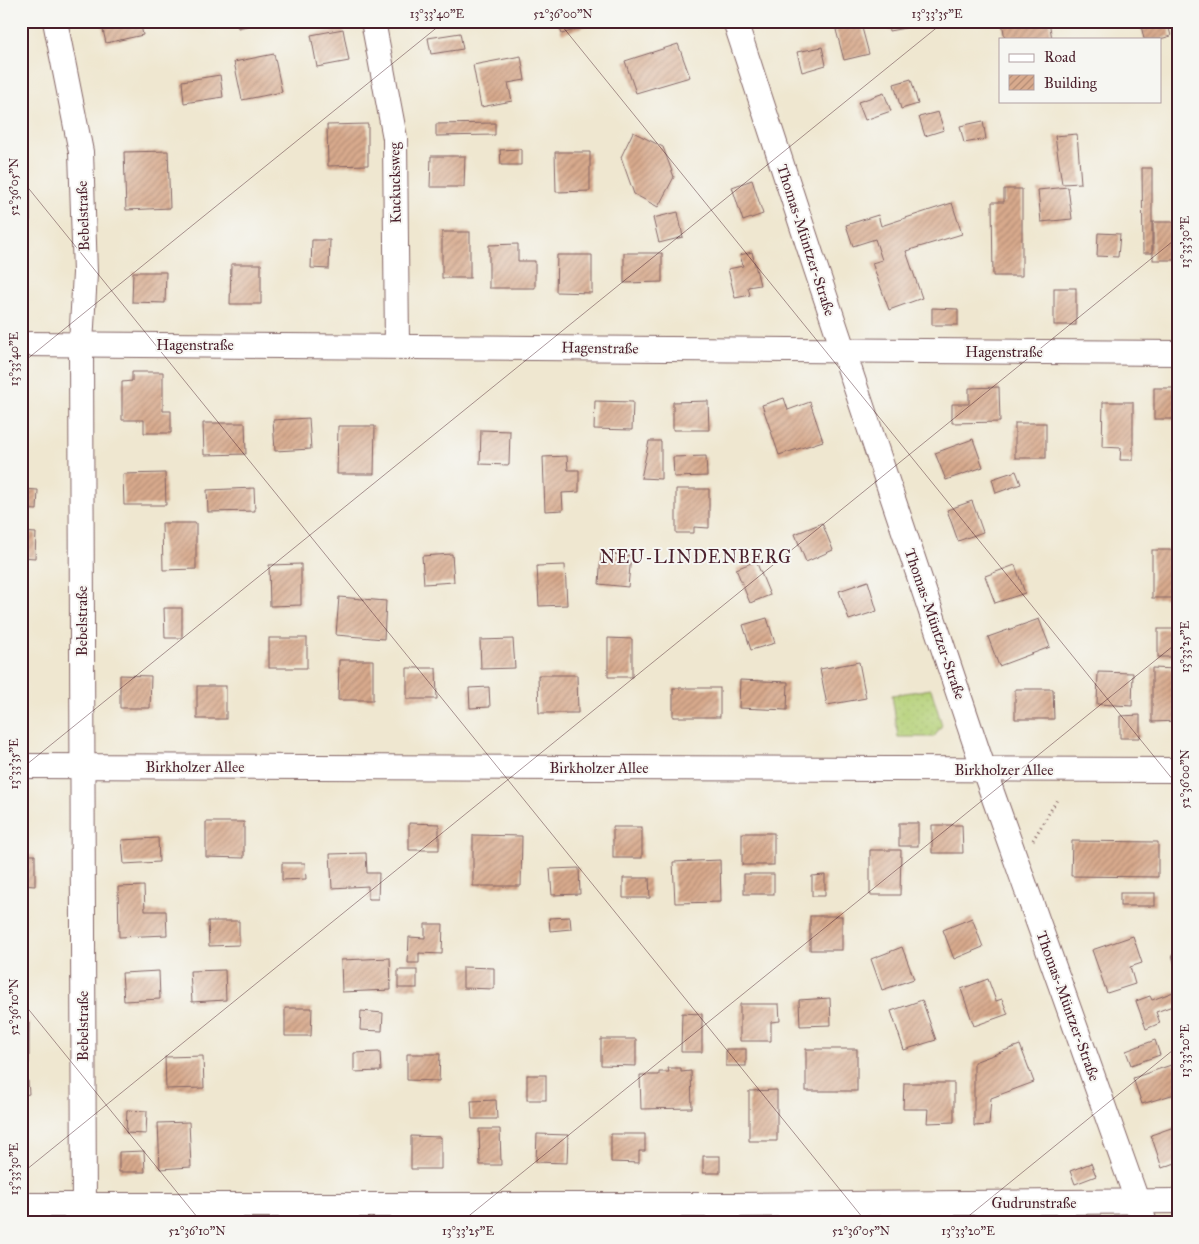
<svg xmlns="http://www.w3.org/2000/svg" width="1199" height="1244" font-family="'IM FELL Great Primer',serif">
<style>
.park{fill:url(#park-dots);stroke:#7f7850}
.building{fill:url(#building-hatch)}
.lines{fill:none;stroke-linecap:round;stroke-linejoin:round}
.street-casing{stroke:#846565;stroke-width:26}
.path{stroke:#846565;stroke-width:3;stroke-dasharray:1 4;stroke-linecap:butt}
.street{stroke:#fff;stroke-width:24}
.ticks{fill:none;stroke:#4a1f2b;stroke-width:1;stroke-opacity:0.45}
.labels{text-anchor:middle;stroke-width:4;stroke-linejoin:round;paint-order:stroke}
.street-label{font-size:15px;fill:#4a1f2b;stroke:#f6f6f2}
.quarter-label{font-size:18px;letter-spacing:1px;fill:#4a1f2b;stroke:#f6f6f2}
.neatline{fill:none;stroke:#4a1f2b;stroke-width:2}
.ticks-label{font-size:12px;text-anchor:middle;fill:#4a1f2b}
</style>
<defs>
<pattern id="park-dots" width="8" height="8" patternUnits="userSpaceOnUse" patternTransform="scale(1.25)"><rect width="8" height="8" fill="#b4d076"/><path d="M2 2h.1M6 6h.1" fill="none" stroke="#9cb266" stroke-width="1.8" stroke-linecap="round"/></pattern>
<pattern id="building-hatch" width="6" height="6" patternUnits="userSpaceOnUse" patternTransform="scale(1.25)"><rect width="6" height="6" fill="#d8aa8d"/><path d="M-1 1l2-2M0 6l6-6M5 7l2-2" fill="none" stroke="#b18a73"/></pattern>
</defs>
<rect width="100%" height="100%" fill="#f6f6f2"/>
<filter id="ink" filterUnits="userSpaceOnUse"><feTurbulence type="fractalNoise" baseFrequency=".02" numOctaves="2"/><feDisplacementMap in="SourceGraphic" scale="10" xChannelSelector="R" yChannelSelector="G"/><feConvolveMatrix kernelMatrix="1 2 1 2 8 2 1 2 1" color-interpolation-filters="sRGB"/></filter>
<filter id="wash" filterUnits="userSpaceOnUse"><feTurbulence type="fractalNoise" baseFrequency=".0096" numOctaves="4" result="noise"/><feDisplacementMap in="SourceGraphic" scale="20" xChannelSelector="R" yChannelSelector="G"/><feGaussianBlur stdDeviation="1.12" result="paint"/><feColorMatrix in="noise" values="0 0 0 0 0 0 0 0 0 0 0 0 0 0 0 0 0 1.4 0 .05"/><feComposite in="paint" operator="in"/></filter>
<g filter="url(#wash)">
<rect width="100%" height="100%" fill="#efe7d0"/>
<polygon class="park" points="931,689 942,725 934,737 898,737 892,695"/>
<g id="blocks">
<g class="building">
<polygon points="101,21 140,21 143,35 106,43"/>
<polygon points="237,21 264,21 264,22 238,28"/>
<polygon points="557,21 588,21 589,25 562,34"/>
<polygon points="887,21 925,21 926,24 889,31"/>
<polygon points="1049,21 1052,39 1005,39 1002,22"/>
<polygon points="1140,21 1167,21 1171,36 1160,39 1144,39"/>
<polygon points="861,24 869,54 844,60 836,30"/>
<polygon points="343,29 349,61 317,67 311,35"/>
<polygon points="460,33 463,49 431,54 428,38"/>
<polygon points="678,44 690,77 636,93 625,61"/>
<polygon points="822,47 826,65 802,72 797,52"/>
<polygon points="274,54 282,92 242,100 234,62"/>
<polygon points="521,56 525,80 508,83 512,101 481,107 473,65"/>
<polygon points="220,75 223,97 184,103 182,81"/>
<polygon points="911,79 918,104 901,109 894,84"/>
<polygon points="884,93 891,111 865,120 858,102"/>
<polygon points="938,112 944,130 925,136 919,117"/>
<polygon points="983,121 986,139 964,143 960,126"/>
<polygon points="495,123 495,135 436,136 436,124"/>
<polygon points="368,124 368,165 328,166 327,125"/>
<polygon points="633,132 663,147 674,177 658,207 634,194 621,157"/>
<polygon points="1077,134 1081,183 1062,184 1055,136"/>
<polygon points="521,149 521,165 501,165 500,150"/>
<polygon points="168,151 170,208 126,210 124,152"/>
<polygon points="555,152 590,152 590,191 556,192"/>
<polygon points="431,156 465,156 464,187 430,187"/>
<polygon points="1142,168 1152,168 1152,253 1143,253"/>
<polygon points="752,180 763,214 743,221 732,187"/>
<polygon points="1068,187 1072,219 1041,222 1038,190"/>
<polygon points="1004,189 1022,189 1022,276 993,276 992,202 1004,202"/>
<rect x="21" y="191" width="9" height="30"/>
<polygon points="952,203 962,234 906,251 922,298 889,310 872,263 882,260 875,239 853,246 846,225 878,215 881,226"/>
<polygon points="678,212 683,237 659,243 653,218"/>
<rect x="1153" y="222" width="25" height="38"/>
<rect x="442" y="232" width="28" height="46"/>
<polygon points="1098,233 1120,234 1118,257 1097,256"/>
<polygon points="312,240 330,240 329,269 311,268"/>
<polygon points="518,244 518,261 535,261 535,288 489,288 489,245"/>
<polygon points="752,252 760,285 748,287 750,295 735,298 728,269 743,266 740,255"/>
<polygon points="624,253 662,253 662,282 624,283"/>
<polygon points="557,255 592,255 592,293 556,292"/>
<polygon points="231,264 261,264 261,304 230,304"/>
<polygon points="133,272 166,272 165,303 132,302"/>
<rect x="1054" y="288" width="22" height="37"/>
<polygon points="932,308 958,309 958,325 932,325"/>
<polygon points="132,372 163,372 163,411 171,411 171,433 144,433 144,420 122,420 122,382 132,381"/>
<polygon points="999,387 1000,422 952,423 952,404 969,404 969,388"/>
<rect x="1154" y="388" width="24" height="31"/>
<polygon points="784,398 788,410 810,402 823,441 779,455 762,405"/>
<polygon points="595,401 633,402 632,430 594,429"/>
<polygon points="708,401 709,430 673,430 673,402"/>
<polygon points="1103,402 1133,402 1133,460 1120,460 1121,448 1102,447"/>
<polygon points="309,418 311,449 275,451 273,420"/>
<polygon points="203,423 245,423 246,454 204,455"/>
<rect x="1015" y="423" width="31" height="35"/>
<polygon points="338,426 375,426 374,474 337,474"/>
<polygon points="481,430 510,431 509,465 480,464"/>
<polygon points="973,439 983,467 946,480 935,453"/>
<polygon points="649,441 661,441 661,479 641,478"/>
<polygon points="567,456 568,470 579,470 579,492 562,493 563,510 545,511 543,457"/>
<polygon points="706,456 707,476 674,477 673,457"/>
<polygon points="1176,458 1178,458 1178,476 1175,476"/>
<polygon points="1016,471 1021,484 996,493 992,479"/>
<polygon points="165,473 166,505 124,505 123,474"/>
<polygon points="254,488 255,511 208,512 207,490"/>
<polygon points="21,489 38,490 37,510 21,509"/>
<polygon points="676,489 709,489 709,528 694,527 694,533 676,533"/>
<polygon points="972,501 983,532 958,541 947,510"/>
<polygon points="162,523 196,523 196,569 163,570"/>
<polygon points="822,523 833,550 806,562 795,534"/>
<polygon points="21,532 36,533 35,558 21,557"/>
<rect x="1152" y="550" width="26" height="48"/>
<polygon points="601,553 631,556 628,587 599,584"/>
<polygon points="452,554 454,582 424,584 422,556"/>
<polygon points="756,561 770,595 750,603 736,569"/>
<polygon points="301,564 301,605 270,606 269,565"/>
<polygon points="565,565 567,605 539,606 537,566"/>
<polygon points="1015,565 1025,593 995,603 985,576"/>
<polygon points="868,581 877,611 849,620 839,591"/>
<polygon points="339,597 386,601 384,639 336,635"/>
<polygon points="164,608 182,608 182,638 165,638"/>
<polygon points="767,618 775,643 751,650 743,625"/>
<polygon points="1039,619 1050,647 999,666 988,637"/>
<rect x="1158" y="629" width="20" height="28"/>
<rect x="269" y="638" width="38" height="30"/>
<polygon points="608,638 632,639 632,677 608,677"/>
<polygon points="513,639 515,668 481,669 480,640"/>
<polygon points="339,660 373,660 373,700 338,700"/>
<polygon points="859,662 866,698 827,705 820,669"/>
<polygon points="407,668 436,668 437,699 407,699"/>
<polygon points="1152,668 1178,669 1178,721 1152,722"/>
<polygon points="1098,672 1133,673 1132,706 1097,704"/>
<polygon points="120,675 151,676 150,708 120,708"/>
<polygon points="538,675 577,675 578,713 539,713"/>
<polygon points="740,680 788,682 787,710 739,708"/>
<rect x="197" y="686" width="29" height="33"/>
<polygon points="489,687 490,707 470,708 469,688"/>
<rect x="673" y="688" width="47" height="29"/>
<polygon points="1015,689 1053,689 1054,719 1015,719"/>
<polygon points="1140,715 1140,738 1120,738 1120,716"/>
<polygon points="206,822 244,822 244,858 206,857"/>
<polygon points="409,823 439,824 439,850 409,850"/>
<rect x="899" y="823" width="19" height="23"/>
<polygon points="932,825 962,825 963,853 932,853"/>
<rect x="613" y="827" width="29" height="31"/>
<rect x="742" y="833" width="32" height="32"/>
<polygon points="473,835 522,836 521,886 473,886"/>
<polygon points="158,838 159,862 124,864 122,840"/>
<polygon points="1072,841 1158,842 1158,877 1071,876"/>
<polygon points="870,850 901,850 900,895 870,895"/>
<polygon points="366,853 367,873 379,873 378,899 368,899 368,886 332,888 330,854"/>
<polygon points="21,855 35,855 35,886 21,885"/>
<polygon points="720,860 721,902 675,903 673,862"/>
<polygon points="282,863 305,863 306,879 282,880"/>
<polygon points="579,868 580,894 552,895 550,869"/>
<rect x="744" y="874" width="30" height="20"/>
<polygon points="825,875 825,896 812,896 812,876"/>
<polygon points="623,878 649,878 650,898 623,898"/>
<polygon points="144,886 145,911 166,911 167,935 119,937 118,887"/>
<rect x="1120" y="893" width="35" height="13"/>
<rect x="810" y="916" width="32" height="34"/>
<polygon points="570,917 571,929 550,931 549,918"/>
<polygon points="972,918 983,947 954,959 943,930"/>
<polygon points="208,921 239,921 239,945 209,946"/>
<polygon points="425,924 443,924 442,954 419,953 419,963 408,963 409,937 425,938"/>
<polygon points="1133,936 1142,963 1130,967 1135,984 1107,993 1092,950"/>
<polygon points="902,947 914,979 882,990 871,959"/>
<polygon points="1178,953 1178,973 1177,973 1172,955"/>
<polygon points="390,958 391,990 342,992 341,960"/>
<polygon points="463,967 494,968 494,989 463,988"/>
<polygon points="225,970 226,1000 192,1002 190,971"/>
<rect x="398" y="970" width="19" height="18"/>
<polygon points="159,971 160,999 124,1001 122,973"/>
<polygon points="988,979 996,1001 1002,999 1008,1014 974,1026 961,989"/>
<polygon points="1176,991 1178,996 1178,1004 1156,1012 1160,1023 1146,1029 1136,1001 1150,996 1152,1000"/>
<polygon points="830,998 831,1025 800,1026 799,1000"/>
<polygon points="922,1000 936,1040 904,1050 891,1011"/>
<polygon points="740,1004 779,1004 780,1021 771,1022 771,1041 740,1041"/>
<polygon points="285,1008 312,1008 311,1036 285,1036"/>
<polygon points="361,1011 383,1013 382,1031 360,1030"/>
<polygon points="682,1013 702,1014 702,1052 681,1052"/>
<rect x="21" y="1023" width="8" height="40"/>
<polygon points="601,1039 636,1039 636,1066 601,1065"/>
<polygon points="1155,1040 1160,1055 1131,1065 1126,1051"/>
<polygon points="1020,1045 1034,1082 991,1098 989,1125 974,1126 974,1062"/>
<rect x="726" y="1049" width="20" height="17"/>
<rect x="806" y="1049" width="51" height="42"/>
<polygon points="380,1052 381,1071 354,1072 354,1053"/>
<polygon points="407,1054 440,1054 439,1081 407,1080"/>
<polygon points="203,1056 204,1088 166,1089 165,1057"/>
<polygon points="1174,1064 1178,1074 1178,1093 1142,1104 1133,1078"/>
<polygon points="668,1068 681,1068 681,1072 691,1071 692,1108 641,1109 640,1075 659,1075 659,1072 669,1072"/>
<rect x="527" y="1075" width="19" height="25"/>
<polygon points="21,1081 28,1081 29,1094 21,1096"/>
<polygon points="904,1083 954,1083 954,1122 927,1123 928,1109 903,1109"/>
<polygon points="777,1090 777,1141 749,1141 749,1091"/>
<polygon points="496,1100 497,1119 472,1119 471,1101"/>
<polygon points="127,1110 147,1111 146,1134 126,1133"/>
<polygon points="189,1122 191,1167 160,1169 158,1123"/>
<polygon points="1177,1126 1178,1162 1162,1168 1151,1135"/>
<polygon points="479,1129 500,1129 501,1165 480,1165"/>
<polygon points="537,1134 568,1135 567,1163 536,1162"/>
<polygon points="611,1134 645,1134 645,1151 639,1151 639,1163 611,1162"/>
<polygon points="411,1136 441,1137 441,1169 411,1169"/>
<polygon points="144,1151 145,1172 119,1172 119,1152"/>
<rect x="703" y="1156" width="17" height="17"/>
<polygon points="1091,1163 1096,1176 1075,1184 1070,1171"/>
</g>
</g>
</g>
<g filter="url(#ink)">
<use href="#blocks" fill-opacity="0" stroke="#846565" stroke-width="1"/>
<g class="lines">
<g class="street-casing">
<g id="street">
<polyline points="55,21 81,152 85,273 81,344 84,1223"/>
<polyline points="373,21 395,138 397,346"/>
<polyline points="735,21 816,269 984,770 1145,1223"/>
<path d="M21,344C407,345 792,352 1178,353"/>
<polyline points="21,766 1178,770"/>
<polyline points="21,1205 734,1205 1178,1201"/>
</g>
</g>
<polyline class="path" points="1033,840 1058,798"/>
<use href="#street" class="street"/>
</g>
</g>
<path class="ticks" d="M558,21L1178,786M21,179L867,1223M21,364L445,21M21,769L945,21M21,1000L202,1223M21,1174L1178,237M460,1223L1178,642M960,1223L1178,1046"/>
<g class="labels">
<g class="street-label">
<text transform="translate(395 183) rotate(-91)" y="5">Kuckucksweg</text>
<text transform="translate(83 216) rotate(-92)" y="5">Bebelstraße</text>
<text transform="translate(806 240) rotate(72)" y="5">Thomas-Müntzer-Straße</text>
<text x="195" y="350">Hagenstraße</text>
<text transform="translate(600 348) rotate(1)" y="5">Hagenstraße</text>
<text x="1004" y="357">Hagenstraße</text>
<text transform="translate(82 621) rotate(-90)" y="5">Bebelstraße</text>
<text transform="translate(935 624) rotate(71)" y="5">Thomas-Müntzer-Straße</text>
<text x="195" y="772">Birkholzer Allee</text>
<text x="599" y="773">Birkholzer Allee</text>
<text x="1004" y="775">Birkholzer Allee</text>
<text transform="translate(1068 1006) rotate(70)" y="5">Thomas-Müntzer-Straße</text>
<text transform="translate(83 1026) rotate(-90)" y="5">Bebelstraße</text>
<text x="1034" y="1208">Gudrunstraße</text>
</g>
<g class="quarter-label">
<text x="696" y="563">NEU-LINDENBERG</text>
</g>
</g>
<rect width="1199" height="1244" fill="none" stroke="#f6f6f2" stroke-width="55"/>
<rect x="999" y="38" width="162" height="65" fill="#f6f6f2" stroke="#b1a0a2"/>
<rect x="1009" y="54" width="25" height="8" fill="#ffffff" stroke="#b1a0a2"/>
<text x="1044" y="62" font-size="15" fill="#4a1f2b">Road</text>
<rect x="1009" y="75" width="25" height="15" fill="url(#building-hatch)" stroke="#b1a0a2"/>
<text x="1044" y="88" font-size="15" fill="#4a1f2b">Building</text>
<rect x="28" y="28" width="1144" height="1188" class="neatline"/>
<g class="ticks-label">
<text x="437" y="18">13°33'40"E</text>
<text x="563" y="18">52°36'00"N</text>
<text x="937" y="18">13°33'35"E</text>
<text transform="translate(14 187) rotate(-90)" y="4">52°36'05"N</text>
<text transform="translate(1185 242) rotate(-90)" y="4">13°33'30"E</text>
<text transform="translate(14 359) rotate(-90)" y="4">13°33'40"E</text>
<text transform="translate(1185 647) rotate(-90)" y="4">13°33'25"E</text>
<text transform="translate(14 764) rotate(-90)" y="4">13°33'35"E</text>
<text transform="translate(1185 779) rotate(-90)" y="4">52°36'00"N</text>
<text transform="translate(14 1007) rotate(-90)" y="4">52°36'10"N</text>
<text transform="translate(1185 1051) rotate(-90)" y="4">13°33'20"E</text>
<text transform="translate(14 1169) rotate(-90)" y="4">13°33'30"E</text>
<text x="197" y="1235">52°36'10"N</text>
<text x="468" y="1235">13°33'25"E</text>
<text x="861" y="1235">52°36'05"N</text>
<text x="968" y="1235">13°33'20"E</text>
</g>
</svg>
